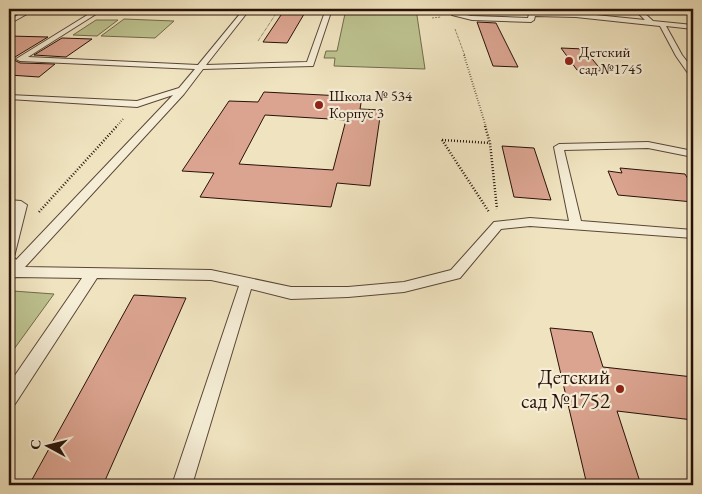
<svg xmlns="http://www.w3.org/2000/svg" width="702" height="494" font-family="'EB Garamond',serif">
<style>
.green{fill:#bdc390;stroke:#726a4c}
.building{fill:#dba490;stroke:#281109;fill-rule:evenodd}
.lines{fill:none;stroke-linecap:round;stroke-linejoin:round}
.service-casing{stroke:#5a4637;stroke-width:2}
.path-far2{stroke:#281109;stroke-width:1;stroke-dasharray:0.5 1;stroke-linecap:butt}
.path-far1{stroke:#281109;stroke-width:2;stroke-dasharray:0.5 2;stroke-linecap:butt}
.path{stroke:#281109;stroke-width:2.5;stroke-dasharray:1 2;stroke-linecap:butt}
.service{fill:#f5edd6;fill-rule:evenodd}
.poi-dot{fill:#8f2418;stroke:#f5edd6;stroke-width:2}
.labels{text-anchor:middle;stroke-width:4.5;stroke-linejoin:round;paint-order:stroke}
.far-poi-label{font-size:15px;fill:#281109;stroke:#f5edd6;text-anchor:start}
.near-poi-label{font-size:21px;fill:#281109;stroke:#f5edd6;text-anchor:end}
</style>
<rect width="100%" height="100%" fill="#f0e4c0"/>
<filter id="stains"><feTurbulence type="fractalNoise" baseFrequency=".004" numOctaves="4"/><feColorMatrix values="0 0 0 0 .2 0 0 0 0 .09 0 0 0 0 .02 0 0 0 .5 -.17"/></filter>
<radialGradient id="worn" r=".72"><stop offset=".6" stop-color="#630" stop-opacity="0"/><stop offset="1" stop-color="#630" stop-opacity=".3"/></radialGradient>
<g class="green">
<polygon points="346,9 416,9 425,69 334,66 335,58 324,58 326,51 337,51"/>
<polygon points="124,19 174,21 155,38 101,36"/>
<polygon points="96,20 118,20 97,36 73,35"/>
<polygon points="13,291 54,294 9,356 9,296"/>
</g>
<g class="building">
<polygon points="285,9 307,9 287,43 263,42"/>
<polygon points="477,22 496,23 518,67 493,66"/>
<polygon points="9,36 48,37 15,57 14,60 20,63 55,64 39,77 9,75"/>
<polygon points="62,38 92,39 66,57 34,55"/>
<polygon points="561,48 584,49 602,71 577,70"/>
<path d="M264,92L362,97L360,109L381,110L370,186L337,183L331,207L200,197L214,173L182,171L229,101L258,102ZM265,115L346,120L333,170L239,164Z"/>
<polygon points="502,146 534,148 551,200 514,197"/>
<polygon points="620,168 685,174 693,187 693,202 618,195 608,171 622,173"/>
<polygon points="134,295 186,298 103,485 29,485"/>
<polygon points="550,328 592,332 603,367 693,377 693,420 617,411 641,485 587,485"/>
</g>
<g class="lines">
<g class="service-casing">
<g id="service">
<polygon points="29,9 36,9 9,24 9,20"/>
<polygon points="97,9 104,9 28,57 198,65 244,9 250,9 206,65 307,62 326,9 332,9 313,66 203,69 184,94 25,267 211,270 291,287 348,287 404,282 451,270 494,222 530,218 569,221 554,147 559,144 648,142 693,151 693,157 648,148 564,150 581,221 693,230 693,238 530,226 501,229 460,278 404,292 348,297 291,299 251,289 192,485 172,485 239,286 211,280 97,278 15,404 9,406 9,384 82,278 16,277 9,280 9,231 15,208 9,208 9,200 21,201 27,205 14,257 16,260 173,95 137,107 9,99 9,95 137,101 179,88 195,69 20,61 16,59"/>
<polygon points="634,9 640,9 653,21 693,25 693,29 666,26 682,55 693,69 693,76 690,76 676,56 660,26 576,17 535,16 534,20 531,22 472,20 452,15 455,13 472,16 528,18 529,14 532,12 576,13 645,20"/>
</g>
</g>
<g class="path-far2">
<polyline points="432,18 441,17"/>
<polyline points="455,29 465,56"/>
<polyline points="258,41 279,9"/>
</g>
<g class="path-far1">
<polyline points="464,55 486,127"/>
<polyline points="116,127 124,118"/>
</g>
<g class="path">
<polyline points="485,126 490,143 497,209"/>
<polyline points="442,140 489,212"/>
<polyline points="442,140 490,143"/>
<polyline points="39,212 117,126"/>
</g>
<use href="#service" class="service"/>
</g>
<g class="poi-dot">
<circle cx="569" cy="61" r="5"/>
<circle cx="319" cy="105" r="5"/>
<circle cx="620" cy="389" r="5"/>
</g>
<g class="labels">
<g class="far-poi-label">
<text x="579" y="57">Детский<tspan x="579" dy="17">сад №1745</tspan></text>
<text x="329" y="101">Школа № 534<tspan x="329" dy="17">Корпус 3</tspan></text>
</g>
<g class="near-poi-label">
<text x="610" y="384">Детский<tspan x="610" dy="24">сад №1752</tspan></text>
</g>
</g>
<rect width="702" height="494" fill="none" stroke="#f0e4c0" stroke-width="30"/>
<rect x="10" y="10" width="682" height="474" fill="none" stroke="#281109" stroke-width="2.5"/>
<rect x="15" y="15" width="672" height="464" fill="none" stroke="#281109"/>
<g transform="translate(48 446) rotate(277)" stroke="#f5edd6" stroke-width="4" paint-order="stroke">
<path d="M0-4L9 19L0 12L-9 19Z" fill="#281109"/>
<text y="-8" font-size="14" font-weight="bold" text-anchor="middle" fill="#281109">С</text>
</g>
<rect width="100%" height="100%" filter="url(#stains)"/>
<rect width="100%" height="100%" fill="url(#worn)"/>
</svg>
